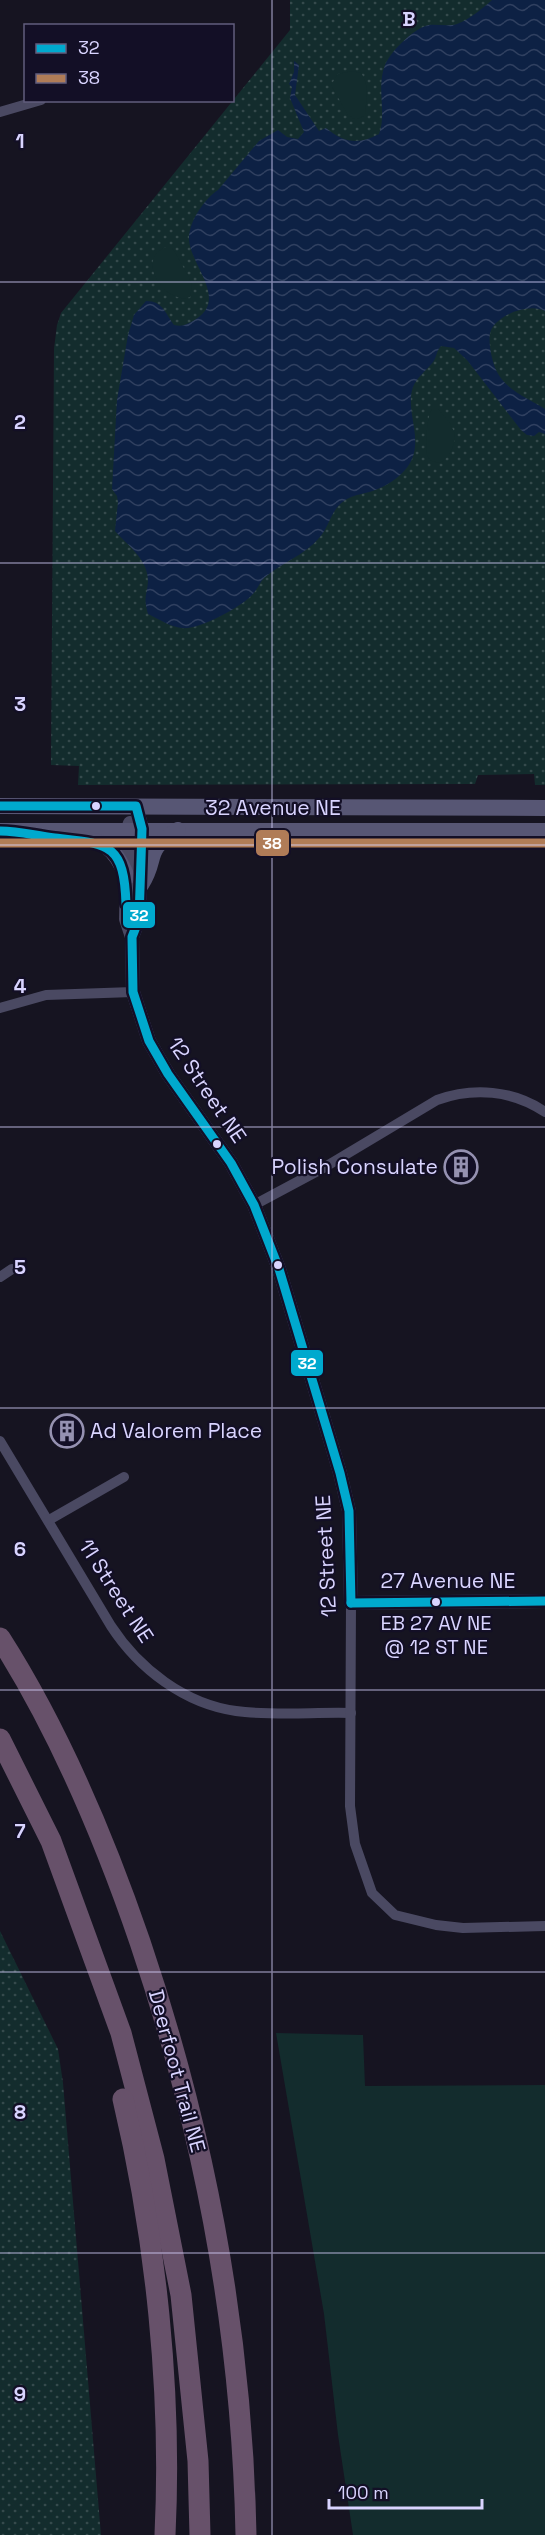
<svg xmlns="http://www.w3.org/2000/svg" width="545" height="2535" font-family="'Space Grotesk',sans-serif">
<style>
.grass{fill:url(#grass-dots)}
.park{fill:#132c2d}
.water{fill:url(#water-waves)}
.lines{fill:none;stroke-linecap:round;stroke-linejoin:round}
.minor{stroke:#4a4962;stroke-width:10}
.tertiary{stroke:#4a4962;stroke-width:14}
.secondary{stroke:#575674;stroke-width:16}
.motorway{stroke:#67516a;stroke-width:21}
.bus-1-casing{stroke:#130f26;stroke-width:14}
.bus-2-casing{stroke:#130f26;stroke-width:14}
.bus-1{stroke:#00a9ce;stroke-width:9}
.bus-2{stroke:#b07c57;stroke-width:9}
.grid{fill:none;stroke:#d9d4ff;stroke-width:1.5;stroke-opacity:0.55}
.bus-dot{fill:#d9d4ff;stroke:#130f26;stroke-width:2}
.labels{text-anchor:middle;stroke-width:4.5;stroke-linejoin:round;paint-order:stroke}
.bus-label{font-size:20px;fill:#d9d4ff;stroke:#130f26}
.street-label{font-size:21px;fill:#d9d4ff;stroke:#130f26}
.poi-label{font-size:21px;fill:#d9d4ff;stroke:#130f26;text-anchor:end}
.grid-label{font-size:20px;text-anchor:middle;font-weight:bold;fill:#d9d4ff;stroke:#130f26;stroke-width:4.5;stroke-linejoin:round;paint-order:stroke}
.line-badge{stroke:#130f26;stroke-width:2}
.badge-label{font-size:16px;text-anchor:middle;font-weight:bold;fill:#fff}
</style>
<defs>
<pattern id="grass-dots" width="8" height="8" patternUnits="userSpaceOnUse" patternTransform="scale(1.5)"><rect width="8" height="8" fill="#132c2d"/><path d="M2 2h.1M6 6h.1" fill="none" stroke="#354a4c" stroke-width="1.8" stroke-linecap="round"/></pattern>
<pattern id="water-waves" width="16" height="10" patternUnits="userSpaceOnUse" patternTransform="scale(1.5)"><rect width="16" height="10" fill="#0d2144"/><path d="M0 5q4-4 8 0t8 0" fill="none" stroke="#304060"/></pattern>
</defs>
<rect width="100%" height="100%" fill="#161421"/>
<g class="grass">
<polygon points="290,0 545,0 545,785 535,785 534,774 478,775 475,784 78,785 79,766 51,765 54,349 57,325 61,313 290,30"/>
<polygon points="0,1931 58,2049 63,2083 101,2535 0,2535"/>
</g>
<g class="park">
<path d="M352,71L361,73C370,85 366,102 365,115L356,120L348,115L331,85L338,74Z"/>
<path d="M164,248H172C174,250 190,279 191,282C192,287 191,292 190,297C167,306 135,261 164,248Z"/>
<path d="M432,409H438L450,423L455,434C455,446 450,456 440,463C435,462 429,461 427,455C425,447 427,415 432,409Z"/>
<polygon points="276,2033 363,2035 365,2086 545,2085 545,2535 353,2535 338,2435 324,2314"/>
</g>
<path class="water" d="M492,0H545V311C529,303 499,314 491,330C487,339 492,363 497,372C506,390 529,399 545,409V434L539,432L534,436L527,435L521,430L467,360L454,348L441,346C436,351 437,357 433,362C427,370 416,378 413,387C405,410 422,435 412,459C404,477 383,489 365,493C357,495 351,496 344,501C330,511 330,526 319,538C305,555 281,563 264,578C259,583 257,591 251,596C239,608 199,630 182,628C170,627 159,619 148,614C143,597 147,596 148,581C148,559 128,546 115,531L118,502L117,496L112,489L117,400L128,335L134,315L146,301C163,301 165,313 174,325C183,327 188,324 196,319C228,299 191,266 189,240C188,223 204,199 218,190L259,141L278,130L287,137L298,139L304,132L290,98L292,87L289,84L294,72V61L299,65L295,95L319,131L326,128C344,143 359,145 379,134C387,113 376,88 385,65C391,51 414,28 429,25C438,24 448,27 457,24C470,19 482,9 492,0Z"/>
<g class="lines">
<g class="minor">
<polyline points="0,112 41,100"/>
<polyline points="0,1008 46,995 133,992"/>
<path d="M254,1205L325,1167L437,1100C473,1087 513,1090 545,1112"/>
<polyline points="0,1277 12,1269"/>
<path d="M0,1441L111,1626C139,1669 185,1704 236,1711C272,1716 314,1712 351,1713"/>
<polyline points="49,1520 124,1477"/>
<polyline points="351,1603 350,1806 355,1844 372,1893 395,1915 436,1925 463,1928 545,1926"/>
</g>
<g class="tertiary">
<polyline points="136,806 142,829 139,919 132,937 133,992 149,1041 168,1074 231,1163 254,1205 279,1269 340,1473 349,1511 351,1603 545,1601"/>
<polyline points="130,823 128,829 126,919 132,937"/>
</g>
<g class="secondary">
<polyline points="0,806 545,808"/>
<polyline points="0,831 545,831"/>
<path d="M71,838C104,839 115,847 127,877"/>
<path d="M141,885C159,857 142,851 178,830"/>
</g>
<g class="motorway">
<path d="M0,1638C60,1732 104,1837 140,1942C205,2134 242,2333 246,2535"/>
<polyline points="0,1739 51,1841 121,2033 154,2159 181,2295 198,2461 200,2535"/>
<path d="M123,2099C156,2238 172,2393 165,2535"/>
</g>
<g class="bus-1-casing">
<g id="bus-1">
<polyline points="0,806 136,806 142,829 139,919 132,937 133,992 149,1041 168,1074 231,1163 254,1205 279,1269 340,1473 349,1511 351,1603"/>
<path d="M0,831C22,831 35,836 55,838C109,844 124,843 126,904"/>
<polyline points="351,1603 545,1601"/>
</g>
</g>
<g class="bus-2-casing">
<polyline id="bus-2" points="0,843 545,843"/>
</g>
<use href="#bus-1" class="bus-1"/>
<use href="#bus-2" class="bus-2"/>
</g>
<path class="grid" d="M272,0V2535M0,282H545M0,563H545M0,845H545M0,1127H545M0,1408H545M0,1690H545M0,1972H545M0,2253H545"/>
<defs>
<g id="building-ring" transform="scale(1.725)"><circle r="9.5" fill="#130f26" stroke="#9591b1" stroke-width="1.5"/><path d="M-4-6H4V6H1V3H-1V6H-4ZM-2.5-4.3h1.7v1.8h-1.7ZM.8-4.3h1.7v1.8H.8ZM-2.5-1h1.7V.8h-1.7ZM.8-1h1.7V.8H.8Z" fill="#9591b1"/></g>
</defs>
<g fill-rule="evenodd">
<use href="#building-ring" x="461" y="1167"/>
<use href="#building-ring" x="67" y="1431"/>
</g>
<g class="bus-dot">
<circle cx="96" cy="806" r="5"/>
<circle cx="217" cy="1144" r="5"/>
<circle cx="278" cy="1265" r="5"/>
<circle cx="436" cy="1602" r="5"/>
</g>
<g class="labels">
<g class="bus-label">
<text x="436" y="1630">EB 27 AV NE<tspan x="436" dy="24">@ 12 ST NE</tspan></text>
</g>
<g class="street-label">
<text x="273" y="815">32 Avenue NE</text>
<text transform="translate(207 1090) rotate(56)" y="7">12 Street NE</text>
<text transform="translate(326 1556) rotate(-93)" y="7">12 Street NE</text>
<text x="448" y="1588">27 Avenue NE</text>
<text transform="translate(116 1591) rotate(57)" y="7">11 Street NE</text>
<text transform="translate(177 2071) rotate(75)" y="7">Deerfoot Trail NE</text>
</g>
<g class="poi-label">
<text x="438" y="1174">Polish Consulate</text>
<text x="90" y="1438" text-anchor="start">Ad Valorem Place</text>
</g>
</g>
<g class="grid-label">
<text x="409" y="26">B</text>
<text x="20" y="148">1</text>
<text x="20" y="429">2</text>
<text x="20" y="711">3</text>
<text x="20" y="993">4</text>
<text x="20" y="1274">5</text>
<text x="20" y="1556">6</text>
<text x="20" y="1838">7</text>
<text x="20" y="2119">8</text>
<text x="20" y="2401">9</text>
</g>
<g class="line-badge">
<rect x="255" y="829" width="35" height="28" rx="6" fill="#b07c57"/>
<rect x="122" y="901" width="34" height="28" rx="6" fill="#00a9ce"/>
<rect x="290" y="1349" width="34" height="28" rx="6" fill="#00a9ce"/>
</g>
<g class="badge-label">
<text x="272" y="849">38</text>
<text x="139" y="921">32</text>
<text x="307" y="1369">32</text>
</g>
<rect x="24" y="24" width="210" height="78" fill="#130f26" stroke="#625e7d" stroke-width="1.5"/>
<rect x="36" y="44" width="30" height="9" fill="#00a9ce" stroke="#625e7d" stroke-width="1.5"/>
<text x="78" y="54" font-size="18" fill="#d9d4ff">32</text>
<rect x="36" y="74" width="30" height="9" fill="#b07c57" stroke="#625e7d" stroke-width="1.5"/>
<text x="78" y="84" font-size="18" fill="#d9d4ff">38</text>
<path d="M329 2499v9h153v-9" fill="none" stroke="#d9d4ff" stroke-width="3"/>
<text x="338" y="2499" font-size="18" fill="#d9d4ff" stroke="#130f26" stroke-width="4.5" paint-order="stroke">100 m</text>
</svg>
